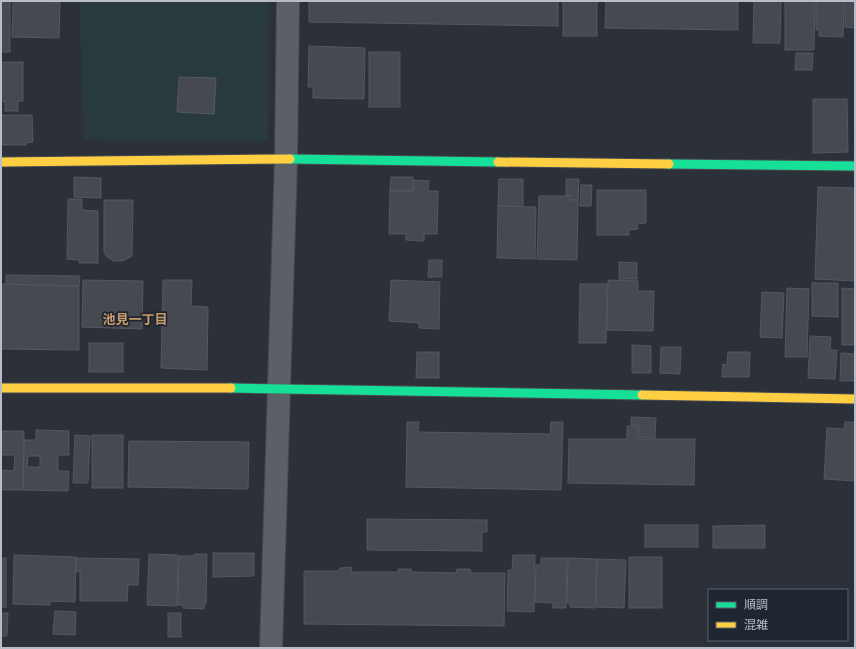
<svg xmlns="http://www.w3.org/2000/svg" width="856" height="649" font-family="Ubuntu,'Noto Sans JP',sans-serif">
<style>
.park{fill:#293a3e}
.building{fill:#464950;stroke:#53585f;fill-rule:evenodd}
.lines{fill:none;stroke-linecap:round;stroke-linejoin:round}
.street-casing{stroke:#484b51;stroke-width:24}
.fast-casing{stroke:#484b51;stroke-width:11}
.slow-casing{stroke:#484b51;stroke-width:11}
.street{stroke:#5b5f66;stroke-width:22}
.fast{stroke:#16e098;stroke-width:9}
.slow{stroke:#ffcf43;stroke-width:9}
.labels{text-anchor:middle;stroke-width:3.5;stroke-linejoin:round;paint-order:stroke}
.neighbourhood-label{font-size:13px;font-weight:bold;fill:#cc9c6d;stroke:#1f2632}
</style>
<rect width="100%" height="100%" fill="#2c3038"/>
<polygon class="park" points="79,1 269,1 268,141 84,140"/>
<g class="building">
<rect x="1" y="1" width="9" height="51"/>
<polygon points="13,1 60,2 59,38 12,37"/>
<polygon points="309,1 558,1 558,26 309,22"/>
<rect x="563" y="1" width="34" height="35"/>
<polygon points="606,1 738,1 738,30 605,28"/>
<polygon points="754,1 781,1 780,43 753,43"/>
<polygon points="785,1 815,1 814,50 785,50"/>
<polygon points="816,1 844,1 843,37 819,36 819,30 816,30"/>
<polygon points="845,1 855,1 855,33 855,28 845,27"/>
<polygon points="309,46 365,48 364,99 313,98 313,87 308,87"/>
<rect x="369" y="52" width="31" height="55"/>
<polygon points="796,53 813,53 812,70 795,70"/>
<polygon points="1,62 23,62 23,101 18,101 18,111 5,111 5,102 1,102"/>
<polygon points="179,77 216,78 214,114 177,112"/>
<polygon points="813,99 847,99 848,152 813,153"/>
<polygon points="1,115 32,115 33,142 26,143 26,145 1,145"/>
<polygon points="74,177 101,178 101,198 74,197"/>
<polygon points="391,177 413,177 413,191 390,191"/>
<polygon points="499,179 523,179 523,207 498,206"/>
<polygon points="566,179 579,179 578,200 569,200 570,196 566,196"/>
<polygon points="413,180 429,181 428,191 438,191 437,234 424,234 424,241 406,240 406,234 389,234 390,191 413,191"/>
<polygon points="581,185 592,185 591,206 580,206"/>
<polygon points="818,187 855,188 855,281 815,279"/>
<polygon points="597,190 646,190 646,223 637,224 638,229 629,230 629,235 597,235"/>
<polygon points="539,196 570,196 569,200 578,200 577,260 537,259"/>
<polygon points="68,199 82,199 82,210 98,211 98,263 79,263 79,260 67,259"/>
<polygon points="104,200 133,200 132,256 125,260 121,261 114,261 107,257 104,253"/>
<polygon points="498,206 536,207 535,259 497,258"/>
<polygon points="429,260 442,260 442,277 428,277"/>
<polygon points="619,262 637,263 637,279 619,279"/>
<polygon points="6,275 80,276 79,286 6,285"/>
<polygon points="83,280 143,281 142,329 82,327"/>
<polygon points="163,280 192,280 191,306 208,307 207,370 161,368"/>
<polygon points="391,280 440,282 439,329 419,328 419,323 389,321"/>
<polygon points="608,280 638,281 638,291 654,291 653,331 607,330"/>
<polygon points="812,283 838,283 838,317 812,316"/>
<polygon points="1,284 79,286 79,350 1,349"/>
<polygon points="580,284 607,284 606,343 579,343"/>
<polygon points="787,288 809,289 807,357 785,357"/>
<polygon points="842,288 855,289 855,345 842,345"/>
<polygon points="762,292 784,293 782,338 760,337"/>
<polygon points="810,336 831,337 830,350 837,350 835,379 808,378"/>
<rect x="89" y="343" width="34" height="29"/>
<polygon points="632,345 651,346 651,373 632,373"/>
<polygon points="661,347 681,347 680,374 660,373"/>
<polygon points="417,352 439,352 439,378 416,378"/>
<polygon points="728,352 750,352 749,377 722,377 723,364 727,365"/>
<polygon points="841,353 855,354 855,381 840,381"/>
<polygon points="631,417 656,418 655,438 639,437 639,425 631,425"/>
<polygon points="407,422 419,422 418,432 550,434 551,422 563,422 561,490 406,487"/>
<polygon points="845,422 855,422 855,481 824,479 827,428 844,429"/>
<polygon points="627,426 638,426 638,439 695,439 694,485 568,483 569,439 627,439"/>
<path d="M36,430L69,431V455H58V471H69L68,491L23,490L24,440H36ZM28,456H40V467H27Z"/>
<polygon points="1,431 24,431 23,490 1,490 1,470 14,471 15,455 1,455"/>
<polygon points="75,435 90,436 88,483 73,483"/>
<rect x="92" y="435" width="31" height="53"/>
<polygon points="129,441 249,442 248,489 128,487"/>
<polygon points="367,519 487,520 487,532 482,532 482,551 367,550"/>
<rect x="645" y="525" width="53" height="22"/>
<polygon points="765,525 765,548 713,548 713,526"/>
<polygon points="213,553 254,553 254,576 213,577"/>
<polygon points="149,554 178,555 177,606 147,605"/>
<polygon points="194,554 207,554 206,604 204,604 204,609 183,608 183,605 178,605 179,556 194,556"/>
<polygon points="14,555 76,557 75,602 50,601 50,605 13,604"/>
<polygon points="513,555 535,555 534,612 507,611 508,570 512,570"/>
<rect x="629" y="557" width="33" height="51"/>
<rect x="1" y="558" width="5" height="49"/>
<polygon points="76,558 139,559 138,585 128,585 127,601 80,601 80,571 76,572"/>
<polygon points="541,558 567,558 566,608 553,608 553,603 535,602 536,565 541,565"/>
<polygon points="568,558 597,559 595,608 570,607 570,603 567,603"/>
<polygon points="597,559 626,560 624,608 596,607"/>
<polygon points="352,567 351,572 399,572 398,569 411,569 411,572 456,573 457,569 470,569 471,573 505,573 504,626 304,624 304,571 339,571 340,568"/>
<polygon points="55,611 76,612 75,635 53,634"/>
<polygon points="1,613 8,613 7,636 1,636"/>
<rect x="168" y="613" width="13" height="24"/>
</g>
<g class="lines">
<g class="street-casing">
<polyline id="street" points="271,648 286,159 288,1"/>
</g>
<g class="fast-casing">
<g id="fast">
<polyline points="290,159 498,162"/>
<polyline points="669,164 855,166"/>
<polyline points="231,388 642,395"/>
</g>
</g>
<g class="slow-casing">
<g id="slow">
<polyline points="1,162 290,159"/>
<polyline points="498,162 669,164"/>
<polyline points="1,388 231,388"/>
<polyline points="642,395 855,399"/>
</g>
</g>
<use href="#street" class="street"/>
<use href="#fast" class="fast"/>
<use href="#slow" class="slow"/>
</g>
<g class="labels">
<g class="neighbourhood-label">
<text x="135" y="324">池見一丁目</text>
</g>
</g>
<rect width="856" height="649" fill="none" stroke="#b6bcc8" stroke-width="4"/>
<rect x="708" y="589" width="140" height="52" fill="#1f2632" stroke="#5b626e"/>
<rect x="716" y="602" width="20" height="6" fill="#16e098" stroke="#5b626e"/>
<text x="744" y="609" font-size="12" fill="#b6bcc8">順調</text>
<rect x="716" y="622" width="20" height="6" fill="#ffcf43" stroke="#5b626e"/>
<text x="744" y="629" font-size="12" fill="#b6bcc8">混雑</text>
</svg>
